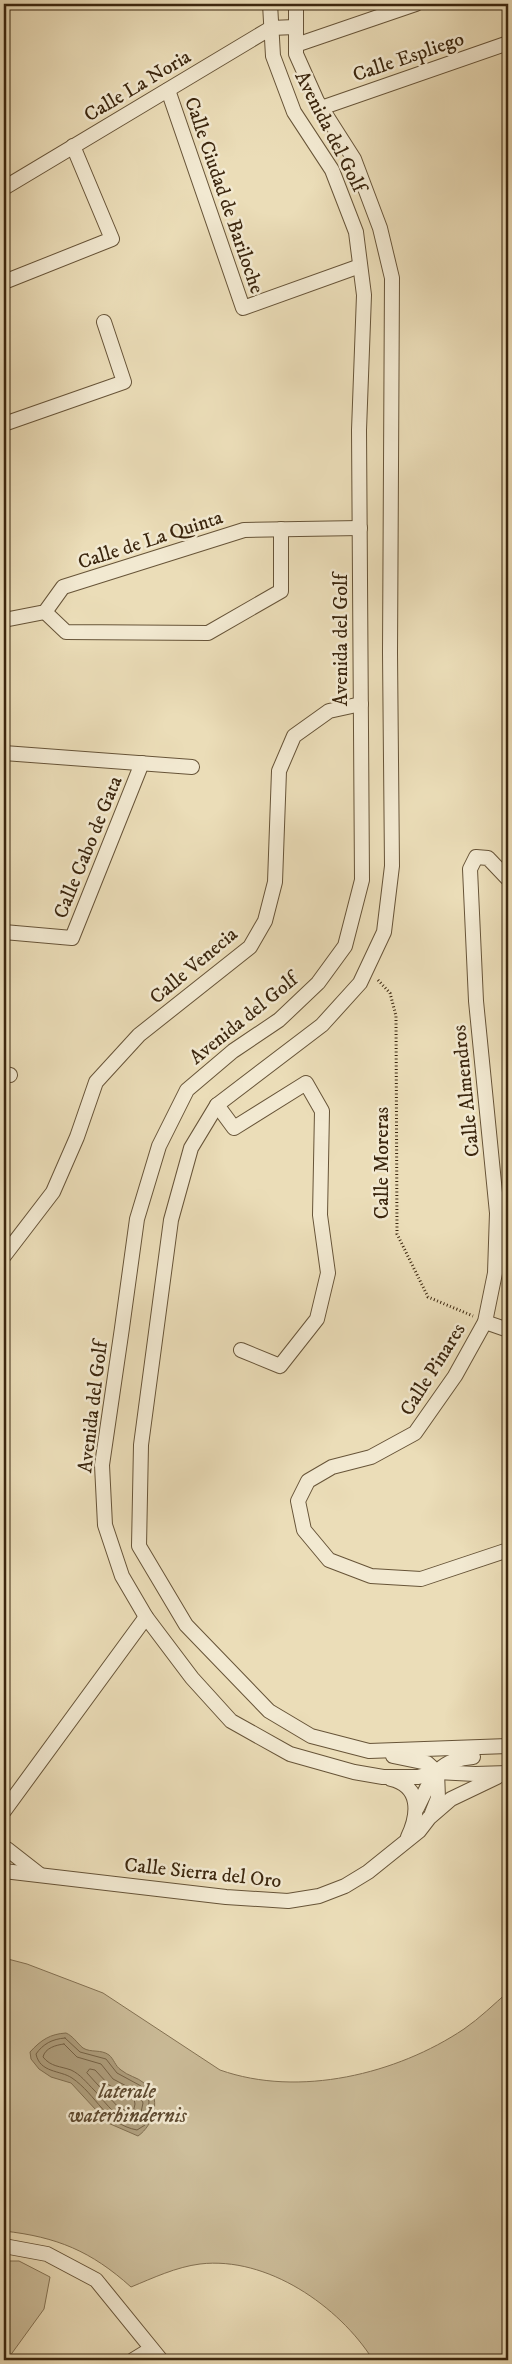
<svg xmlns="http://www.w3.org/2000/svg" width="512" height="2364" font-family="'IM FELL DW Pica',serif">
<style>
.green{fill:#cdbe9b;stroke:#847254}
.water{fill:#af9f7e;stroke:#816f51}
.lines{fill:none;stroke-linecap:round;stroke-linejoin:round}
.shore{stroke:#756246;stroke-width:1}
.street-casing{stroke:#675438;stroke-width:16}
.path{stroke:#3b260e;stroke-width:3;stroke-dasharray:1 2.5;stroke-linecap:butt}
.street{stroke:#f2e9d1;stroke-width:14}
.labels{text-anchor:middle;stroke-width:5;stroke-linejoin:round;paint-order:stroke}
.street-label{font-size:20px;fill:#3b260e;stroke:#f2e9d1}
.water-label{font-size:21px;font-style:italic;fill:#5e4a30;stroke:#f2e9d1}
</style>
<rect width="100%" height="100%" fill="#ebddb8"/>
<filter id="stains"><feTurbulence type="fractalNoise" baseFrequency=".004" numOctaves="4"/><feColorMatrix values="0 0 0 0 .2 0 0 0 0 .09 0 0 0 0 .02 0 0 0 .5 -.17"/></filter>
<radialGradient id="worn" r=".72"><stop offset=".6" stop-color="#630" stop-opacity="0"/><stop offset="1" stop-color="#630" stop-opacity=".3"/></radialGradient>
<g class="green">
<path d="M4,1958L27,1964L103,1993L220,2070C299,2098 397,2074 464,2029C480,2018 494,2004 508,1992V2360H373C339,2306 267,2256 200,2264C176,2267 153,2278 131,2287C91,2251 57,2237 4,2231Z"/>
<polygon points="4,2261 19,2261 50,2277 44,2309 7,2360 4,2360"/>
</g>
<path class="water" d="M66,2033C73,2036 77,2043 83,2048C91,2053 101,2049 109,2055C114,2059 115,2066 121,2070C128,2076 137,2077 144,2083C163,2096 154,2125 138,2136L108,2123L71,2083L51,2077L39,2069L31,2059L30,2052C41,2040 50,2034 66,2033Z"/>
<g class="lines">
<g class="shore">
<path d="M65,2038L80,2052L106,2059L117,2073L141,2086L147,2092L149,2102L147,2116L145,2125L137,2130C105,2124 97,2095 72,2078C60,2070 40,2073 36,2054C43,2044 52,2039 65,2038Z"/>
<path d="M64,2044L77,2057L101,2064L113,2079L138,2092L143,2103L139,2122C124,2130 103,2099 94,2090C87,2083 80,2074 71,2070C60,2066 51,2067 43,2057C45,2048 56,2045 64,2044Z"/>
<polygon points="90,2069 95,2070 109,2085 134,2099 135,2104 133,2113 119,2108 87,2073"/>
</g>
<g class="street-casing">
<g id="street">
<polyline points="270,4 273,56 294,112 332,170 356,232 364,295 359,430 362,880 345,946 318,983 279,1020 233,1051 187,1090 159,1146 137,1219 122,1328 102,1465 105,1525 122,1576 146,1617 192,1678 231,1721 290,1754 354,1772 383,1777 418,1777 437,1772 475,1774 508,1773"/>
<polyline points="296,4 296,54 317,101 354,159 380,228 392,278 390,653 392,866 384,932 360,983 322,1025 217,1105 191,1148 171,1220 141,1445 139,1546 186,1625 269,1711 311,1736 369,1751 508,1746"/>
<polyline points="296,45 416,4"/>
<polyline points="168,90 243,308 360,266"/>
<polyline points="321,108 508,43"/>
<polyline points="4,188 271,28 295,27"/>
<polyline points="4,282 112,239 73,146"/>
<polyline points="4,424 124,382 104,322"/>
<polyline points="45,612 66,632 208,633 281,591 281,529"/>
<polyline points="4,620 45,612 63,587 244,530 360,528"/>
<polyline points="4,753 192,767"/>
<polyline points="508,879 488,858 476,857 470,869 476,1001 497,1213 495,1273 485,1322 455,1376 415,1433 371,1457 332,1467 308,1481 298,1501 304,1530 329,1560 371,1576 421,1579 508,1550"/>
<polyline points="4,932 72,938 142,763"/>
<polyline points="4,1074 10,1075"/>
<polyline points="217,1105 234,1128 306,1083 322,1111 320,1215 328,1273 317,1319 280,1366 241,1350"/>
<polyline points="4,1256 53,1192 77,1137 96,1082 139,1035 250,947 265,921 275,882 279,771 294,736 329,711 361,704"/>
<polyline points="485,1322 508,1330"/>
<polyline points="393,1756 427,1763 437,1772 438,1798 432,1813"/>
<path d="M391,1779C421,1786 419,1814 408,1837"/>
<path d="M417,1808C432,1778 436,1760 473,1757"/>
<polyline points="4,1811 146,1617"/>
<polyline points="7,1849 39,1874"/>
<polyline points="4,1871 226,1897 288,1901 319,1896 345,1886 368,1872 419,1831 429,1818 451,1799 497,1777"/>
<polyline points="4,2246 47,2254 96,2280 161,2360"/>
<polyline points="133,2360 151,2349"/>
</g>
</g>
<polyline class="path" points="378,980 390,993 396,1016 397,1234 428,1297 473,1316"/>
<use href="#street" class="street"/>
</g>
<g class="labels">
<g class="street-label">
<text transform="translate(408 56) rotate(-19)" y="7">Calle Espliego</text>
<text transform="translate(137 85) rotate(-31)" y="7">Calle La Noria</text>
<text transform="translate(331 131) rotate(63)" y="7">Avenida del Golf</text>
<text transform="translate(225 195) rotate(71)" y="7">Calle Ciudad de Bariloche</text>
<text transform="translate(150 539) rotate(-18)" y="7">Calle de La Quinta</text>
<text transform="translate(340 640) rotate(-90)" y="7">Avenida del Golf</text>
<text transform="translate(87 847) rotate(-68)" y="7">Calle Cabo de Gata</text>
<text transform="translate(193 965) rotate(-40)" y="7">Calle Venecia</text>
<text transform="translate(243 1018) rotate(-39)" y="7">Avenida del Golf</text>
<text transform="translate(465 1091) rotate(-96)" y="7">Calle Almendros</text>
<text transform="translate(381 1163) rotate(-90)" y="7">Calle Moreras</text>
<text transform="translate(432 1369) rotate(-58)" y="7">Calle Pinares</text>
<text transform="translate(92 1407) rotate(-83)" y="7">Avenida del Golf</text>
<text transform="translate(203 1872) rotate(6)" y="7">Calle Sierra del Oro</text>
</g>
<g class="water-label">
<text x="127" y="2098">laterale<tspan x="127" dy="24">waterhindernis</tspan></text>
</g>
</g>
<rect width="512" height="2364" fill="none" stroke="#ebddb8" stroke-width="20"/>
<rect x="5" y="5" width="502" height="2354" fill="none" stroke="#3b260e" stroke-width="2.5"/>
<rect x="10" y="10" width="492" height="2344" fill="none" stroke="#3b260e"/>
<rect width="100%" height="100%" filter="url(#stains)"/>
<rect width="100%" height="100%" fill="url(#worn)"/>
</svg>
